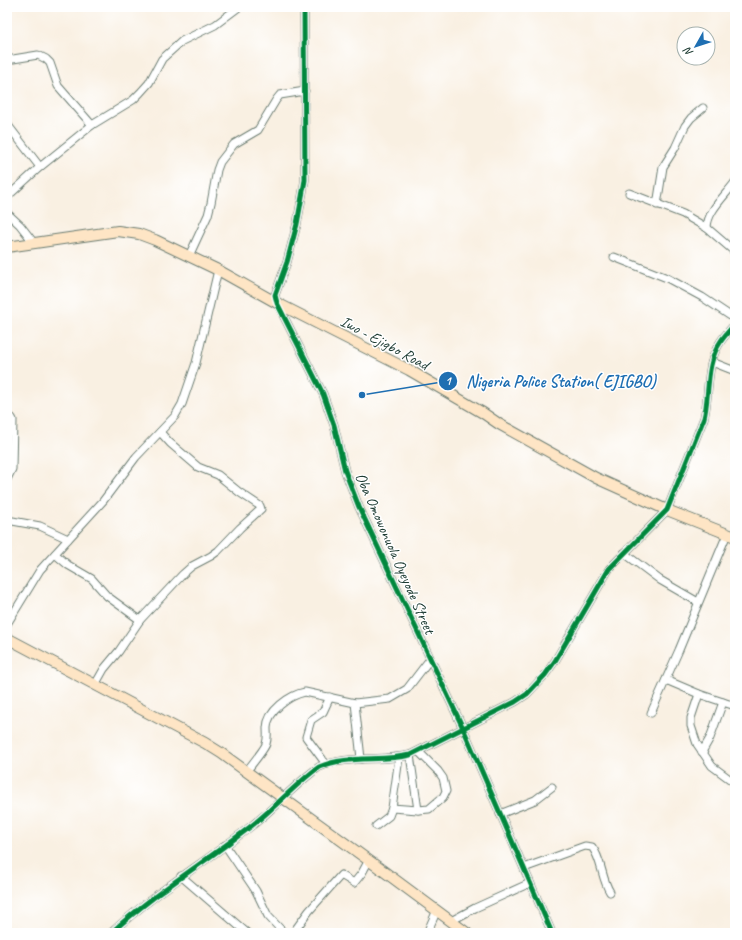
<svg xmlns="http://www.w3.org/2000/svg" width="742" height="940" font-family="Caveat,sans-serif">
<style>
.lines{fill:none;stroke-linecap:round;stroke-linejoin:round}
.minor-casing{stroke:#6b7c71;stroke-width:9}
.secondary-casing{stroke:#6b7c71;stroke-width:12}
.minor{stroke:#fff;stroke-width:7}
.secondary{stroke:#fee5c5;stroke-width:10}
.cycleway-casing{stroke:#fff;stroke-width:8}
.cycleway{stroke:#00873e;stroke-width:5}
.labels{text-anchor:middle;stroke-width:3;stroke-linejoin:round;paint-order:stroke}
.street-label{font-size:16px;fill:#1f3d34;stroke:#fff}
.leader{fill:none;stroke:#1f6fb2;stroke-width:1.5}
.callout-dot{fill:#1f6fb2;stroke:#fff;stroke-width:1.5}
.mark-label{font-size:12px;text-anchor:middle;font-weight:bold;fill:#fff}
.callout-label{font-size:17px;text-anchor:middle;font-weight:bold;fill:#1f6fb2;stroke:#fff;stroke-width:3;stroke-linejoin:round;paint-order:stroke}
</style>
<rect width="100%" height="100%" fill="#fff"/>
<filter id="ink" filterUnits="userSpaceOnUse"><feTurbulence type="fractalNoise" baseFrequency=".025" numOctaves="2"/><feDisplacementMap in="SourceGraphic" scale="8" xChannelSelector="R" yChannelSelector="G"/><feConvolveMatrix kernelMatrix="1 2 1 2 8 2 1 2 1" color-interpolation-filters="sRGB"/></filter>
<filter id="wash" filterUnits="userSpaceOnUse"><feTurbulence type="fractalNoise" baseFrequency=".012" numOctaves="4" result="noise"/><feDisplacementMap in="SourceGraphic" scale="16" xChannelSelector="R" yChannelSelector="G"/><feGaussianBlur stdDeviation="0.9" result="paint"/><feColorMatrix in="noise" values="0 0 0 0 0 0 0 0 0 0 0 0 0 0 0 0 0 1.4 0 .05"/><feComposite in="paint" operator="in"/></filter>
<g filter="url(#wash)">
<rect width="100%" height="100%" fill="#f9f0e2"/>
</g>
<g filter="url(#ink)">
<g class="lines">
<g class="minor-casing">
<g id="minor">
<polyline points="304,7 305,180 297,224 287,262 275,295 277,303 323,394 334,425 345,471 359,507 463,728 552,933"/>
<polyline points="7,60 38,55 46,59 50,63 58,86 92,125"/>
<polyline points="7,124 40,167"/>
<polyline points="629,193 683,214 707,228 735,252"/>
<polyline points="7,197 40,167 92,125 133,100 140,93 149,83 162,59 182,41 215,25 239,7"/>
<polyline points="657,205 663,167 675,148 685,126 691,118 703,108"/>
<polyline points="7,213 20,225 34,243"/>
<path d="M707,228C707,211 726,195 735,182"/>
<polyline points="189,256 208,215 211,203 217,170 220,162 234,144 258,130 276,100 280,95 305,91"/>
<polyline points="614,257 667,278 702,297 735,319"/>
<polyline points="712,362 735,371"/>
<polyline points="7,414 12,418 13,420 12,469 7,479"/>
<polyline points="7,520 40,526 68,539"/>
<polyline points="624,553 660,580 698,602"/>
<polyline points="55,554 68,565 92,579 107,596 140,620"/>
<polyline points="7,624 40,570 103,501 136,457 175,416 182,404 196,363 218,270"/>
<polyline points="666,680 699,694 735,706"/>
<polyline points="95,685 104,669 119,651 140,620 183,574 192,566 211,556 218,551 240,528 261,509 260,506 239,492 218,475 198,467 170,443 160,432"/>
<polyline points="699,694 691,718 691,726 697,744 712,766 735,783"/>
<polyline points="355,703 361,759"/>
<polyline points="651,713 679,650 727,534"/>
<polyline points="702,752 710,738 723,702"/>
<polyline points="410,755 418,810"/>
<polyline points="326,764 306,737 311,720 323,712 330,697"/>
<path d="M246,772C251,765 264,750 266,744C268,738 267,733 267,728C267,711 290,695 305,692L355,703L390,699L407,689L430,659"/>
<polyline points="392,808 418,810 429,809 443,797 446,791 443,778 438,771 419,752"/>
<polyline points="500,814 535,800 552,787"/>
<polyline points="376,826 389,816 392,808 399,758"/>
<polyline points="225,845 256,891 268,916 284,933"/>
<path d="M524,868L585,846L592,847C602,859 601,878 610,892"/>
<polyline points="181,876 247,933"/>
<polyline points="451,921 475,908 530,883"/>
<path d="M111,933C154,893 204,863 250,827C275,808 294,785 319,767C348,755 380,762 410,755L515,702L527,694L545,675L555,661L609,569L667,510L704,418C710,394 705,364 721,341C725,335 730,330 735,324"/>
<polyline points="293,933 309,911 341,875 354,883 362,873 369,860"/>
<polyline points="427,933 437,910"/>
</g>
</g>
<g class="secondary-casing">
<g id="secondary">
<polyline points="7,247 118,231 139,234 155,240 218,270 277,303 409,370 483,413 499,424 596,478 667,510 735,537"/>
<polyline points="7,638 205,743 221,753 382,870 467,933"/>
</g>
</g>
<use href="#minor" class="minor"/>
<use href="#secondary" class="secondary"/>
<g class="cycleway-casing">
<g id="cycleway">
<polyline points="304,7 305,180 297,224 287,262 275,295 277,303 323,394 334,425 345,471 359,507 463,728 552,933"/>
<path d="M111,933C154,893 204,863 250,827C275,808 294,785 319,767C348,755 380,762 410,755L515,702L527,694L545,675L555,661L609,569L667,510L704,418C710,394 705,364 721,341C725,335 730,330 735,324"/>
</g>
</g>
<use href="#cycleway" class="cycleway"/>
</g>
</g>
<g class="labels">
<g class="street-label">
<text transform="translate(385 342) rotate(28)" y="6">Iwo - Ejigbo Road</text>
<text transform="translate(396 553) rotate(66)" y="6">Oba Omowonuola Oyeyode Street</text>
</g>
</g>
<path class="leader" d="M362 395L448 381"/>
<g class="callout-dot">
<circle cx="362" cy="395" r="4"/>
<circle cx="448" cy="381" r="10"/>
</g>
<g class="mark-label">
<text x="448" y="385">1</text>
</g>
<g class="callout-label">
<text x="561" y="387">Nigeria Police Station( EJIGBO)</text>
</g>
<rect width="742" height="940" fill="none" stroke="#fff" stroke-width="24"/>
<g transform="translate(696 46) rotate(231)"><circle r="19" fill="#ffffff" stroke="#a5b1ae"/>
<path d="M0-3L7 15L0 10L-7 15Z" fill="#1f6fb2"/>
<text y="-6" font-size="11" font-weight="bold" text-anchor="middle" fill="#1f3d34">N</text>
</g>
</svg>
